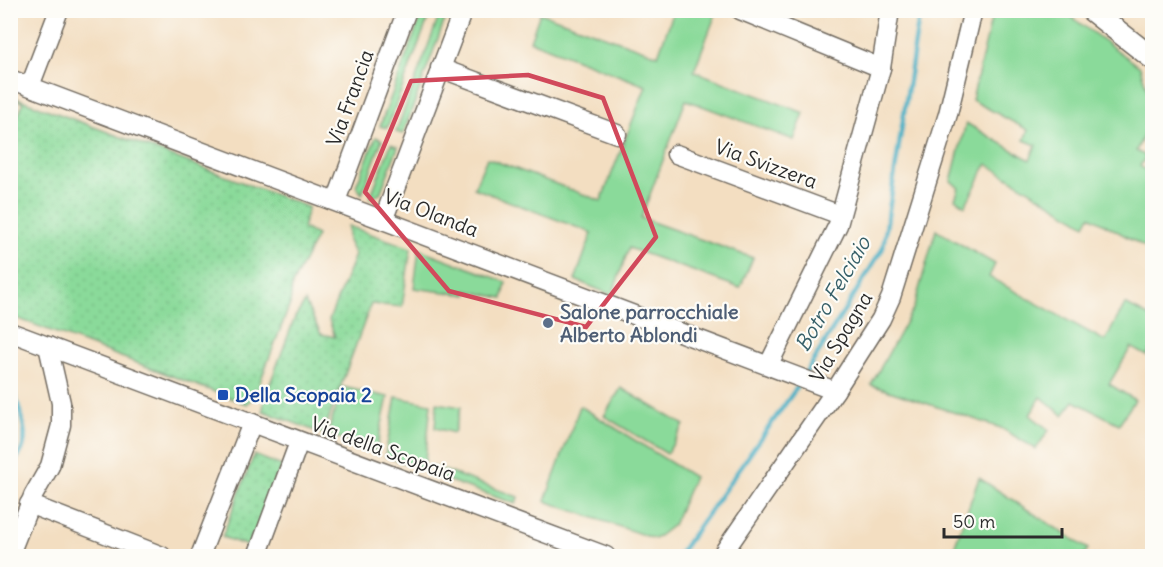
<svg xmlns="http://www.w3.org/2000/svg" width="1163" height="567" font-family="Delius,sans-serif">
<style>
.grass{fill:url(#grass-dots);stroke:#5a8262;stroke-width:1.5}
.garden{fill:#8ada9a;stroke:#5a8262;stroke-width:1.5}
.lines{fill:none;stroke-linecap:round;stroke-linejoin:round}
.stream{stroke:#44aec3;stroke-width:4.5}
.minor-casing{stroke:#716a60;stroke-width:21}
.tertiary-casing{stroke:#716a60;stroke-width:24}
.minor{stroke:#fff;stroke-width:18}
.tertiary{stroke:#fff;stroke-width:21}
.marked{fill:none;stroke:#d1495b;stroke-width:4.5;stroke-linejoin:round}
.service-dot{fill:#5c6f8a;stroke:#fdfcf7;stroke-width:2}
.transit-dot{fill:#1a4fb4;stroke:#fdfcf7;stroke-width:2}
.labels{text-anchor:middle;stroke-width:4.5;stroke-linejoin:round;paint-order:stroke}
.street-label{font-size:20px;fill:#2b2b2b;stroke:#fdfcf7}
.service-label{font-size:20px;font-weight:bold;fill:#4e5e75;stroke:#fdfcf7;text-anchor:start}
.transit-label{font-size:20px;font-weight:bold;fill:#164399;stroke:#fdfcf7;text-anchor:start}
.water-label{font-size:21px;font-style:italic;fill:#355f68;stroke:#fdfcf7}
</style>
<defs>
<pattern id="grass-dots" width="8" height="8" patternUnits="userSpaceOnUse" patternTransform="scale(1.5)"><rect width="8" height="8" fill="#8ada9a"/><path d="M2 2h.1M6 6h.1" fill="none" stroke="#77bb85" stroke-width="1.8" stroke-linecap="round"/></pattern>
</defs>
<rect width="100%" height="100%" fill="#fdfcf7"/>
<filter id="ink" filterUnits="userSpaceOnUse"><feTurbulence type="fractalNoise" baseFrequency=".0167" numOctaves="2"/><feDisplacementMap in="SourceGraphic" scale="12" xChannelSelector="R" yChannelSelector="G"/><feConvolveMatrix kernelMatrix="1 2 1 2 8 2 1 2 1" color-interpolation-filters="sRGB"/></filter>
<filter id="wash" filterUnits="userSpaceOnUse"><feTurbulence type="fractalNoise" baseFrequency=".008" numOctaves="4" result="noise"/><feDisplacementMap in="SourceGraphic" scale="24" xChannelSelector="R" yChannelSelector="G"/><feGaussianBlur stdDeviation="1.35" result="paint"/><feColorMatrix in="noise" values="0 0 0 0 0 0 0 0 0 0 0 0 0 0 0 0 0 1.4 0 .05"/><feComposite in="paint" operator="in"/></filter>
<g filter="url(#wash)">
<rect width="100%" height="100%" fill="#f3dec1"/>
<g class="grass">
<polygon points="11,96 308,207 303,228 317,235 292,285 290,304 260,382 260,388 247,404 11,316 11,111 19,114 23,103"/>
<polygon points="348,226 411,248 402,307 371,304 323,434 263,411 264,400 295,317 305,302 321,334 335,337 329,320 355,255 348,241"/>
<polygon points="254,455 282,466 251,547 222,537"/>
</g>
<g class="garden">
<polygon points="423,11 431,11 387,128 380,126"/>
<polygon points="441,11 448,11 403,134 396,132"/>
<polygon points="674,11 717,11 694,71 804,113 794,140 686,100 641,218 753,258 740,288 629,248 612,295 575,280 592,233 474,188 487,158 601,201 646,86 530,41 540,13 658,55"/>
<polygon points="993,11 1063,11 1140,67 1152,105 1152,118 1136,151 1146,156 1140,166 1152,175 1152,251 1090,216 1085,225 987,164 965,206 955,199 959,188 951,181 966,123 1030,160 1036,145 1024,140 1028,130 972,100"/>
<polygon points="376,137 382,140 362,194 356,186"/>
<polygon points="391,144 398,147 380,194 370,198"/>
<polygon points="936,230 995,264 989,277 1105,341 1125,304 1152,318 1152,345 1147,356 1131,347 1109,384 1135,400 1119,424 1074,401 1063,415 1041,397 1030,415 1049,430 1036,449 1001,428 871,385 914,307"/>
<polygon points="419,249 506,282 503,298 467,291 467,295 414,288"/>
<polygon points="343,387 388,397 376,451 327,434"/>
<polygon points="621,388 684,425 667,454 604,416"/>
<polygon points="396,397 431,404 424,470 385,456"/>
<polygon points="437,403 461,407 454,433 435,428"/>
<polygon points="580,406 694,477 673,525 655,539 545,501"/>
<polygon points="435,467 518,497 516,504 432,475"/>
<polygon points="979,478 1088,549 1083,556 951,556"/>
</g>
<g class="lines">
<g class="stream">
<polyline points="804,376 883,248 920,10"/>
<path d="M10,377C15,405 40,443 10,464"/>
<polyline points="678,556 800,383"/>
</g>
</g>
</g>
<g filter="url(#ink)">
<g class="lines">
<g class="minor-casing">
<g id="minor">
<polyline points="740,10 881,68"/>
<polyline points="440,68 617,134"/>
<polyline points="10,79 835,391"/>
<polyline points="30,86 59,10"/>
<polyline points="676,154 840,215"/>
<polyline points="336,201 407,10"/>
<polyline points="384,218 463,10"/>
<polyline points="10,332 606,556"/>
<polyline points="769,364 838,225 881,68 890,10"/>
<polyline points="29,504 162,556"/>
<polyline points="10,554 33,496 50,466 61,425 61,403 48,346"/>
<polyline points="200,556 252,423"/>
<polyline points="257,556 299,442"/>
<polyline points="721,556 835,391 881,319 891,297 948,114 973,10"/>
</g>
</g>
<g class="tertiary-casing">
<polyline id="tertiary" points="1091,10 1152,58"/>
</g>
<use href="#minor" class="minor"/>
<use href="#tertiary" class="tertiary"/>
</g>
</g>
<path class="marked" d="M528,75L603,98L656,237L586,327L449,291L365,192L411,81Z"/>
<circle class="service-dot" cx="548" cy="323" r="6"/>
<rect class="transit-dot" x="217" y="389" width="12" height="12" rx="3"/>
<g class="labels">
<g class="street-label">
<text transform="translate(350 98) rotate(-70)" y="7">Via Francia</text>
<text transform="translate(766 164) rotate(20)" y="7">Via Svizzera</text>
<text transform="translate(431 213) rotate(21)" y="7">Via Olanda</text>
<text transform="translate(841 337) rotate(-59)" y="7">Via Spagna</text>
<text transform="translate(383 449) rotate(20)" y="7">Via della Scopaia</text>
</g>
<g class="service-label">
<text x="560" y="319">Salone parrocchiale<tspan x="560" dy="23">Alberto Ablondi</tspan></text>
</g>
<g class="transit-label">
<text x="235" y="402">Della Scopaia 2</text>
</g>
<g class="water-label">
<text transform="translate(833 294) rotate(-60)" y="7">Botro Felciaio</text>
</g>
</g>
<rect width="1163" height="567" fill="none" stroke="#fdfcf7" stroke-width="36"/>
<path d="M944 528v9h118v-9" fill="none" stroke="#2b2b2b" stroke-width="3"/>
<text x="953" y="528" font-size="18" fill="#2b2b2b" stroke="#fdfcf7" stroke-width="4.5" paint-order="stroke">50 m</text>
</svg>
